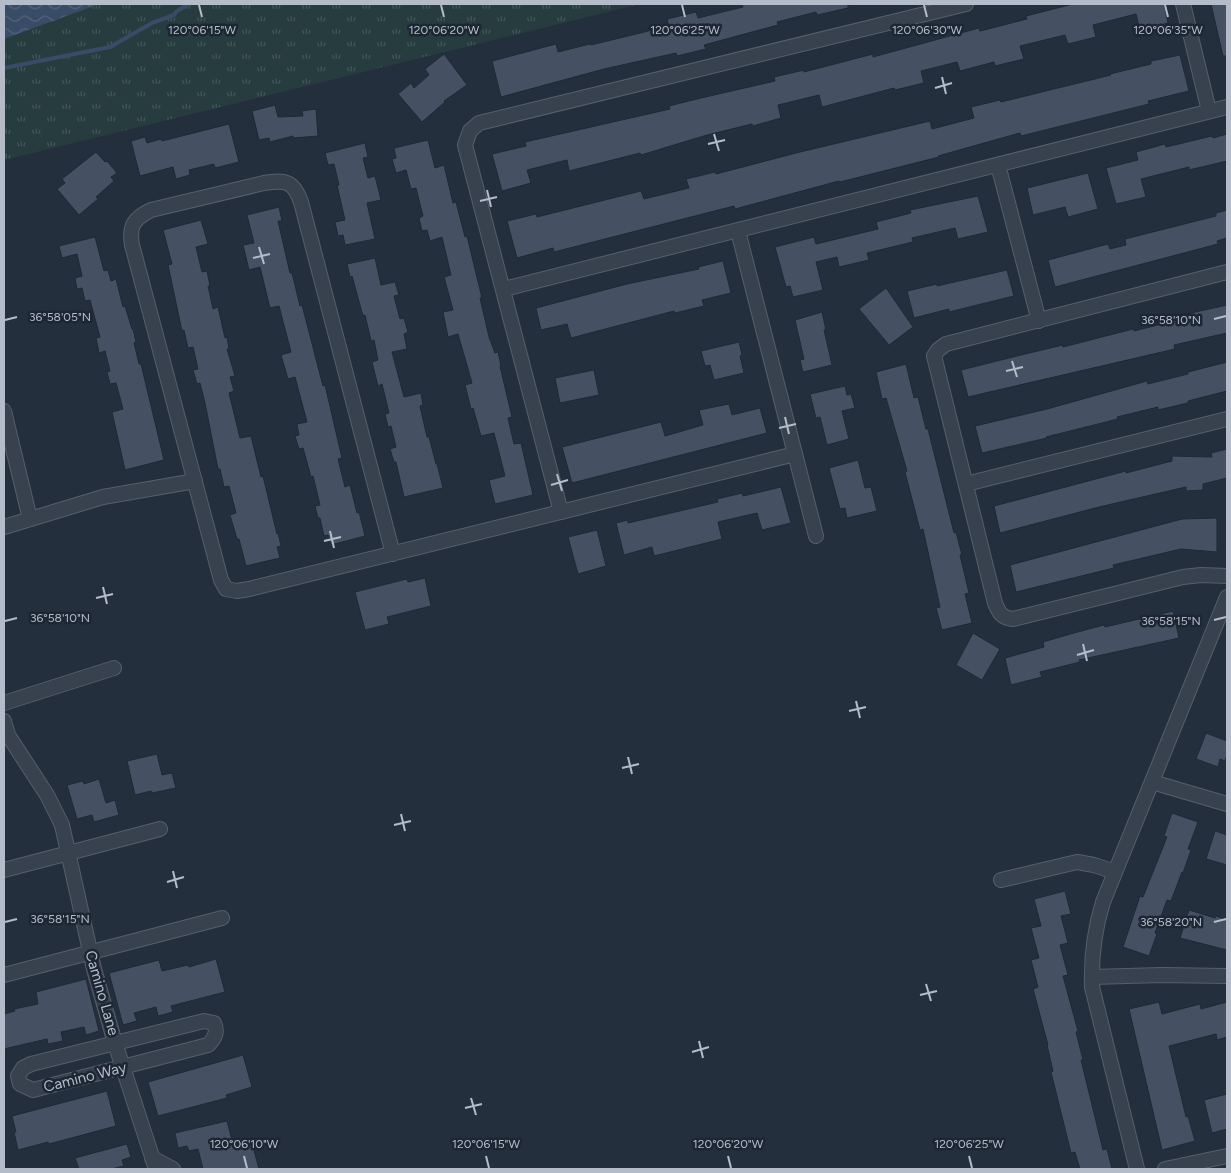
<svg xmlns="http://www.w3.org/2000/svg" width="1231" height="1173" font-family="Figtree,sans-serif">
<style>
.grass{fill:url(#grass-tufts)}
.water{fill:url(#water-waves)}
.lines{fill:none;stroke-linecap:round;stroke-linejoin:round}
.stream{stroke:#394c67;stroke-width:4}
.building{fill:#455162;stroke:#1f2835}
.street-casing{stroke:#565f6c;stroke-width:16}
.street{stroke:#38414e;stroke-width:14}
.ticks{fill:none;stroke:#b4bcc9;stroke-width:2}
.labels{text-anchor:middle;stroke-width:5;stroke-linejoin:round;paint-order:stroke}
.street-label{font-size:15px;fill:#b4bcc9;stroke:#1d2633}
.ticks-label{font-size:12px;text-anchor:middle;fill:#b4bcc9;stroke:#1d2633;stroke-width:5;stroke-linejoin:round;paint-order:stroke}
</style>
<defs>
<pattern id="grass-tufts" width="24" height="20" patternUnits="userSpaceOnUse" patternTransform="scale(1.25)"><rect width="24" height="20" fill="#263c3f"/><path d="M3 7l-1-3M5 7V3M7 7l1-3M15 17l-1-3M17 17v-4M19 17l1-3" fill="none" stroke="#435659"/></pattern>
<pattern id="water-waves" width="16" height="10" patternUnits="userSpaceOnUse" patternTransform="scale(1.25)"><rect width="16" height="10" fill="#394c67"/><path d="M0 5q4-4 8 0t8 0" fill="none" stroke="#53647b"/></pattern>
</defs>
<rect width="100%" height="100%" fill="#242f3e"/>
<polygon class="grass" points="4,4 640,4 4,160"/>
<polygon class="water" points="4,4 99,4 4,39"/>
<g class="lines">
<polyline class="stream" points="4,68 110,47 152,23 174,15 177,11 189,4"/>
</g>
<g class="building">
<polygon points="742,4 848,4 848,8 817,15 816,12 777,22 778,25 704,45 706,49 677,56 676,53 604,69 501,97 492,61 556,44 558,52 590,44 591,45 669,26 667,19 696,12 698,18 743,7"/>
<polygon points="1073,4 1164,4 1168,23 1140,30 1136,14 1093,25 1096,37 1068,44 1065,35 1020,46 1024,59 995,66 994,62 960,71 957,62 921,71 924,83 895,90 894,88 822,107 819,95 778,105 781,118 753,126 752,124 707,135 641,155 640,153 569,171 567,160 527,170 531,183 502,191 492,154 526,146 525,142 670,109 669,106 701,98 775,81 774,77 804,70 804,72 873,54 873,57 979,28 980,31 1027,19 1026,16"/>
<polygon points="1211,4 1227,4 1227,56 1223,56"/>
<polygon points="444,54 467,85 444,101 445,102 422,122 398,94 411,83 414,88 429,75 425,69"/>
<polygon points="1180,55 1189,91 1148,101 1149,104 1021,136 1020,133 938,156 939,157 840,182 839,181 735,209 734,206 554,252 553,248 517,258 507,221 536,214 537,217 641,191 644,199 689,188 686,179 715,172 716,174 796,153 930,121 932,129 974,118 971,107 1000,100 1001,102 1111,75 1110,74 1151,64 1151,61"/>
<polygon points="275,105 278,117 303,116 302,111 316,109 318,136 293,138 293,136 270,142 269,138 259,140 252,111"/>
<polygon points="229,124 239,162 215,168 214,164 189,170 190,175 176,179 173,167 140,176 131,141 145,137 147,143 161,139 162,141"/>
<polygon points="1227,134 1227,161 1189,170 1189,167 1141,179 1146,197 1116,204 1106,168 1138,160 1136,152 1165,144 1166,147 1212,136 1213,138"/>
<polygon points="428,140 435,168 444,165 453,203 456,202 465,237 467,236 482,298 480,298 489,337 495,353 498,352 501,366 500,366 512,417 508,418 514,444 521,443 533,495 495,504 489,480 505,476 494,433 481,436 473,408 471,409 465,385 472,383 458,334 448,337 443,312 453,310 444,277 451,275 442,237 430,241 427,230 422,231 419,218 423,216 416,188 411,189 406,170 396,173 392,159 396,158 394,148"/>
<polygon points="365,143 368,157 363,158 368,178 375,176 381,200 367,203 375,239 345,245 343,235 338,236 335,222 345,220 337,185 339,185 334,164 328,165 325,153"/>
<polygon points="96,152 105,162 107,161 117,173 111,177 114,181 96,197 98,199 79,215 57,189 65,183 62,179"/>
<polygon points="1088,173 1098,209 1068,217 1065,207 1033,215 1027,188"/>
<polygon points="978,196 988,232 958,239 955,228 912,238 913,242 867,253 869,260 839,267 837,257 816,262 823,290 793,297 790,286 786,287 775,247 814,237 816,244 878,229 876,222 911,213 910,210"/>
<polygon points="279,207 282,221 278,221 290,273 292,273 300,306 302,305 323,386 325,385 342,458 338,459 345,487 350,485 357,513 359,512 365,536 331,545 328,535 324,536 320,518 318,518 315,506 320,505 313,476 311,477 303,448 299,449 295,436 299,435 297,424 307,422 295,377 288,379 281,355 291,352 279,306 270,308 260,267 249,270 243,245 254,243 247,215"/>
<polygon points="1227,210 1227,238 1217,241 1218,244 1055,287 1048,260 1108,244 1110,249 1126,245 1125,239 1216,216 1216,213"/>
<polygon points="201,220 208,244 196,247 202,272 207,271 210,286 208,286 213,309 218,307 225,338 227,337 229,349 227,349 235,376 230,377 234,391 229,393 240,438 251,436 261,477 263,476 277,534 278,533 281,546 277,547 280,558 246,566 239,539 237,539 230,515 236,513 229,486 224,487 220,469 218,469 205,403 200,383 197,384 193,370 198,369 193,347 188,348 184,330 182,331 168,265 172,264 163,230"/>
<polygon points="95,237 104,271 108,270 111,281 116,279 123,307 125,306 132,329 133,329 136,342 134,343 139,364 141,364 164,460 125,470 112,412 123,409 116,383 110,384 107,372 110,371 105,351 99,353 96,338 100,337 90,300 85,301 82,288 77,289 75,278 82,276 77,254 62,258 59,246"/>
<polygon points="375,258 381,285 395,282 399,295 394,296 400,319 404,318 408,332 404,334 407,349 392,352 404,397 421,393 423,405 420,406 427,437 429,437 436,464 437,464 443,488 404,497 396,462 394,462 390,449 396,447 391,426 388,427 385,414 389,413 382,384 378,386 372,362 378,360 374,340 371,341 365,315 363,316 352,276 350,277 347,264"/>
<polygon points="723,261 731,293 702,300 704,306 675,313 674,311 571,338 567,324 541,330 536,308 627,284 699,269 698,267"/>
<polygon points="1007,270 1014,296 949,312 949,309 914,318 907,291 937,284 937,286"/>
<polygon points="886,288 913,327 889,345 859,309"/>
<polygon points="1227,305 1227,333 1174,345 1175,349 968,397 961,370 1025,354 1063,345 1063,347 1133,329 1134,331 1174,321 1173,317"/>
<polygon points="822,312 826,330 824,330 832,365 803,372 800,360 804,359 795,320"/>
<polygon points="739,342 742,355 740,356 744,373 714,380 710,365 705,366 701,351"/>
<polygon points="1227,362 1227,391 1188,401 1188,403 1158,410 1158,407 1117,417 1118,419 1046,437 1047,438 982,453 975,426 1047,409 1147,381 1148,384 1188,374 1188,372"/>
<polygon points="906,364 914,398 918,397 926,429 928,429 954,533 956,532 962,555 960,555 969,593 965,594 972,623 942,630 936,608 940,607 923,529 920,530 905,472 907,471 886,398 882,399 876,372"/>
<polygon points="594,370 599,395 560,403 555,378"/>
<polygon points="845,386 847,395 851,394 855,408 842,411 849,439 827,445 820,417 816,418 810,394"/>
<polygon points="729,404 732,415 760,408 767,433 572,483 562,447 661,422 665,436 703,425 699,410"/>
<polygon points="1227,449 1227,478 1203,484 1203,490 1186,491 1186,487 1099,507 1000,533 994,506 1126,471 1126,473 1172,461 1172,456 1212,457 1211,453"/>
<polygon points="858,460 865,488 871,487 877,511 847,518 845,508 840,509 829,468"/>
<polygon points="781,487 791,523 762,530 757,513 718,522 722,539 654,556 652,547 624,555 616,523 628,520 628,523 718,502 717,499 742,493 743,496"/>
<polygon points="1217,518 1217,552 1181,549 1113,565 1114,568 1016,592 1010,565 1182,519"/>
<polygon points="597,530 606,566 578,574 568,537"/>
<polygon points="425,578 431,606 387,617 389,624 365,630 355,592 407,579 408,582"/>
<polygon points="1173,611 1179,638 1079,660 1080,662 1040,672 1042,677 1011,685 1005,658 1044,647 1043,642 1074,633 1104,625 1105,627"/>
<polygon points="973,633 1000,649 982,680 956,665"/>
<polygon points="1206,733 1227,741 1227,755 1225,761 1220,759 1218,767 1196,759"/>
<polygon points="157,754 162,775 172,773 176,788 152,793 151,791 135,795 127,761"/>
<polygon points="99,779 106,803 115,800 119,815 94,822 92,815 77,819 67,785 83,781 84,784"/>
<polygon points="1172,813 1198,822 1188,849 1191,850 1183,873 1182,872 1171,901 1167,900 1155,933 1157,934 1149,956 1123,947 1140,896 1143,897 1167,837 1164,836"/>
<polygon points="1215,831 1227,835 1227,865 1206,859"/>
<polygon points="1065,891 1071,914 1061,916 1068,943 1060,945 1068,975 1063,976 1078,1031 1076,1032 1083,1060 1081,1060 1103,1150 1107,1149 1112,1169 1080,1169 1075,1152 1071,1153 1051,1072 1053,1071 1047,1045 1048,1045 1033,989 1038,987 1031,960 1039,958 1031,928 1041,926 1034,899"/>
<polygon points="1189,910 1215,918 1216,916 1227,920 1227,950 1180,938"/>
<polygon points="216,959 225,992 171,1006 173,1012 158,1016 156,1007 134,1013 137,1021 123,1025 109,973 159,960 162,971 188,965 189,967"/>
<polygon points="86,979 99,1031 86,1035 84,1027 61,1032 63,1041 48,1044 47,1039 4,1049 4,1014 15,1011 14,1009 38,1004 36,992"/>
<polygon points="1159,1002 1162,1014 1200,1004 1201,1009 1227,1002 1227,1037 1217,1040 1216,1034 1169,1046 1186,1117 1188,1116 1195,1141 1162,1150 1129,1009"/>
<polygon points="243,1055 252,1087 226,1095 227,1098 158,1116 148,1082"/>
<polygon points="107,1091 116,1126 49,1144 48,1142 18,1150 14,1132 16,1132 12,1116"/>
<polygon points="1227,1094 1227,1129 1212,1133 1204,1100"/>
<polygon points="227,1121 233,1144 251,1139 259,1169 203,1169 198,1149 189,1151 187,1146 178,1148 175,1133"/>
<polygon points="127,1144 131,1157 122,1160 124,1166 111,1169 79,1169 75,1158"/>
</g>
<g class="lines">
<g class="street-casing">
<g id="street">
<polyline points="1183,4 1209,111"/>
<polyline points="998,165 1039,321"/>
<polyline points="738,231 816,536"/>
<path d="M1227,272L946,344L938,350L934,356L995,603C999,613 1002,618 1013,619L1183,577L1201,575L1227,576"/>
<polyline points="504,289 1227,107"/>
<polyline points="4,411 30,519"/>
<polyline points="966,484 1227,419"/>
<polyline points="561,512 465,145 470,131 479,123 966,4"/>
<polyline points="4,527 103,497 195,481"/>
<path d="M393,554L301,202C293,180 285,180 264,183L151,210C133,219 129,226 132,245L221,580L226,589L237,591L249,589L795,454"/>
<polyline points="4,703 114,668"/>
<polyline points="4,721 8,735 47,795 62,825 94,969 115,1043 156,1169"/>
<polyline points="1152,782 1227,804"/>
<polyline points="4,870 160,829"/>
<polyline points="1001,880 1077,862 1094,865 1115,872"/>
<polyline points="4,975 222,918"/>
<polyline points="1092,977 1162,975 1227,976"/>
<path d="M204,1021L214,1023C218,1032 215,1038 208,1045L33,1090L20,1084L18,1076L23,1068L31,1064Z"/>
<polyline points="152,1158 173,1169"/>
<path d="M1137,1169L1092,987C1091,957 1094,931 1103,902L1227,597"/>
<polyline points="1165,1169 1227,1156"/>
</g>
</g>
<use href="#street" class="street"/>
</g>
<path class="ticks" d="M199,5L202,17M441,5L444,17M682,5L685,17M924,5L927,17M1165,5L1168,17M942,77L946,94M935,88L952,83M714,134L719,151M708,144L725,140M487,190L491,207M480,201L497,197M259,247L264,264M253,258L270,254M1214,319L1226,316M5,320L17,317M1012,361L1017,377M1006,371L1023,367M785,417L789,434M779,428L796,424M557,474L562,491M551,485L568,480M330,531L334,548M324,541L341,537M103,587L107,604M96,598L113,594M1214,620L1226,617M5,621L17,618M1083,644L1087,661M1077,655L1094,650M856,701L860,718M849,711L866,707M628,757L632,774M622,768L639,764M401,814L405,831M394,825L411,821M173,871L177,888M167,882L184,877M5,922L17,919M1214,922L1226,919M926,984L931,1001M920,995L937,991M699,1041L703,1058M692,1052L709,1047M471,1098L476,1115M465,1108L482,1104M244,1156L247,1168M486,1156L489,1168M728,1156L731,1168M969,1156L972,1168"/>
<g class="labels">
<g class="street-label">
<text transform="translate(102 993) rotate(74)" y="5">Camino Lane</text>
<text transform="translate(85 1077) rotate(-14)" y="5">Camino Way</text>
</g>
</g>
<g class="ticks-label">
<text x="1168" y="34">120°06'35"W</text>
<text x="202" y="34">120°06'15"W</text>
<text x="444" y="34">120°06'20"W</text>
<text x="685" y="34">120°06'25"W</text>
<text x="927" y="34">120°06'30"W</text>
<text x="60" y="321">36°58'05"N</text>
<text x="1171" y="324">36°58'10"N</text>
<text x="60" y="622">36°58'10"N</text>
<text x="1171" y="625">36°58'15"N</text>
<text x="60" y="923">36°58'15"N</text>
<text x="1171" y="926">36°58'20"N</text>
<text x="244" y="1148">120°06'10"W</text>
<text x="486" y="1148">120°06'15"W</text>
<text x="728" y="1148">120°06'20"W</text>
<text x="969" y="1148">120°06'25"W</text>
</g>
<rect width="1231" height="1173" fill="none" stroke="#b4bcc9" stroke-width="10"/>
</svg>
